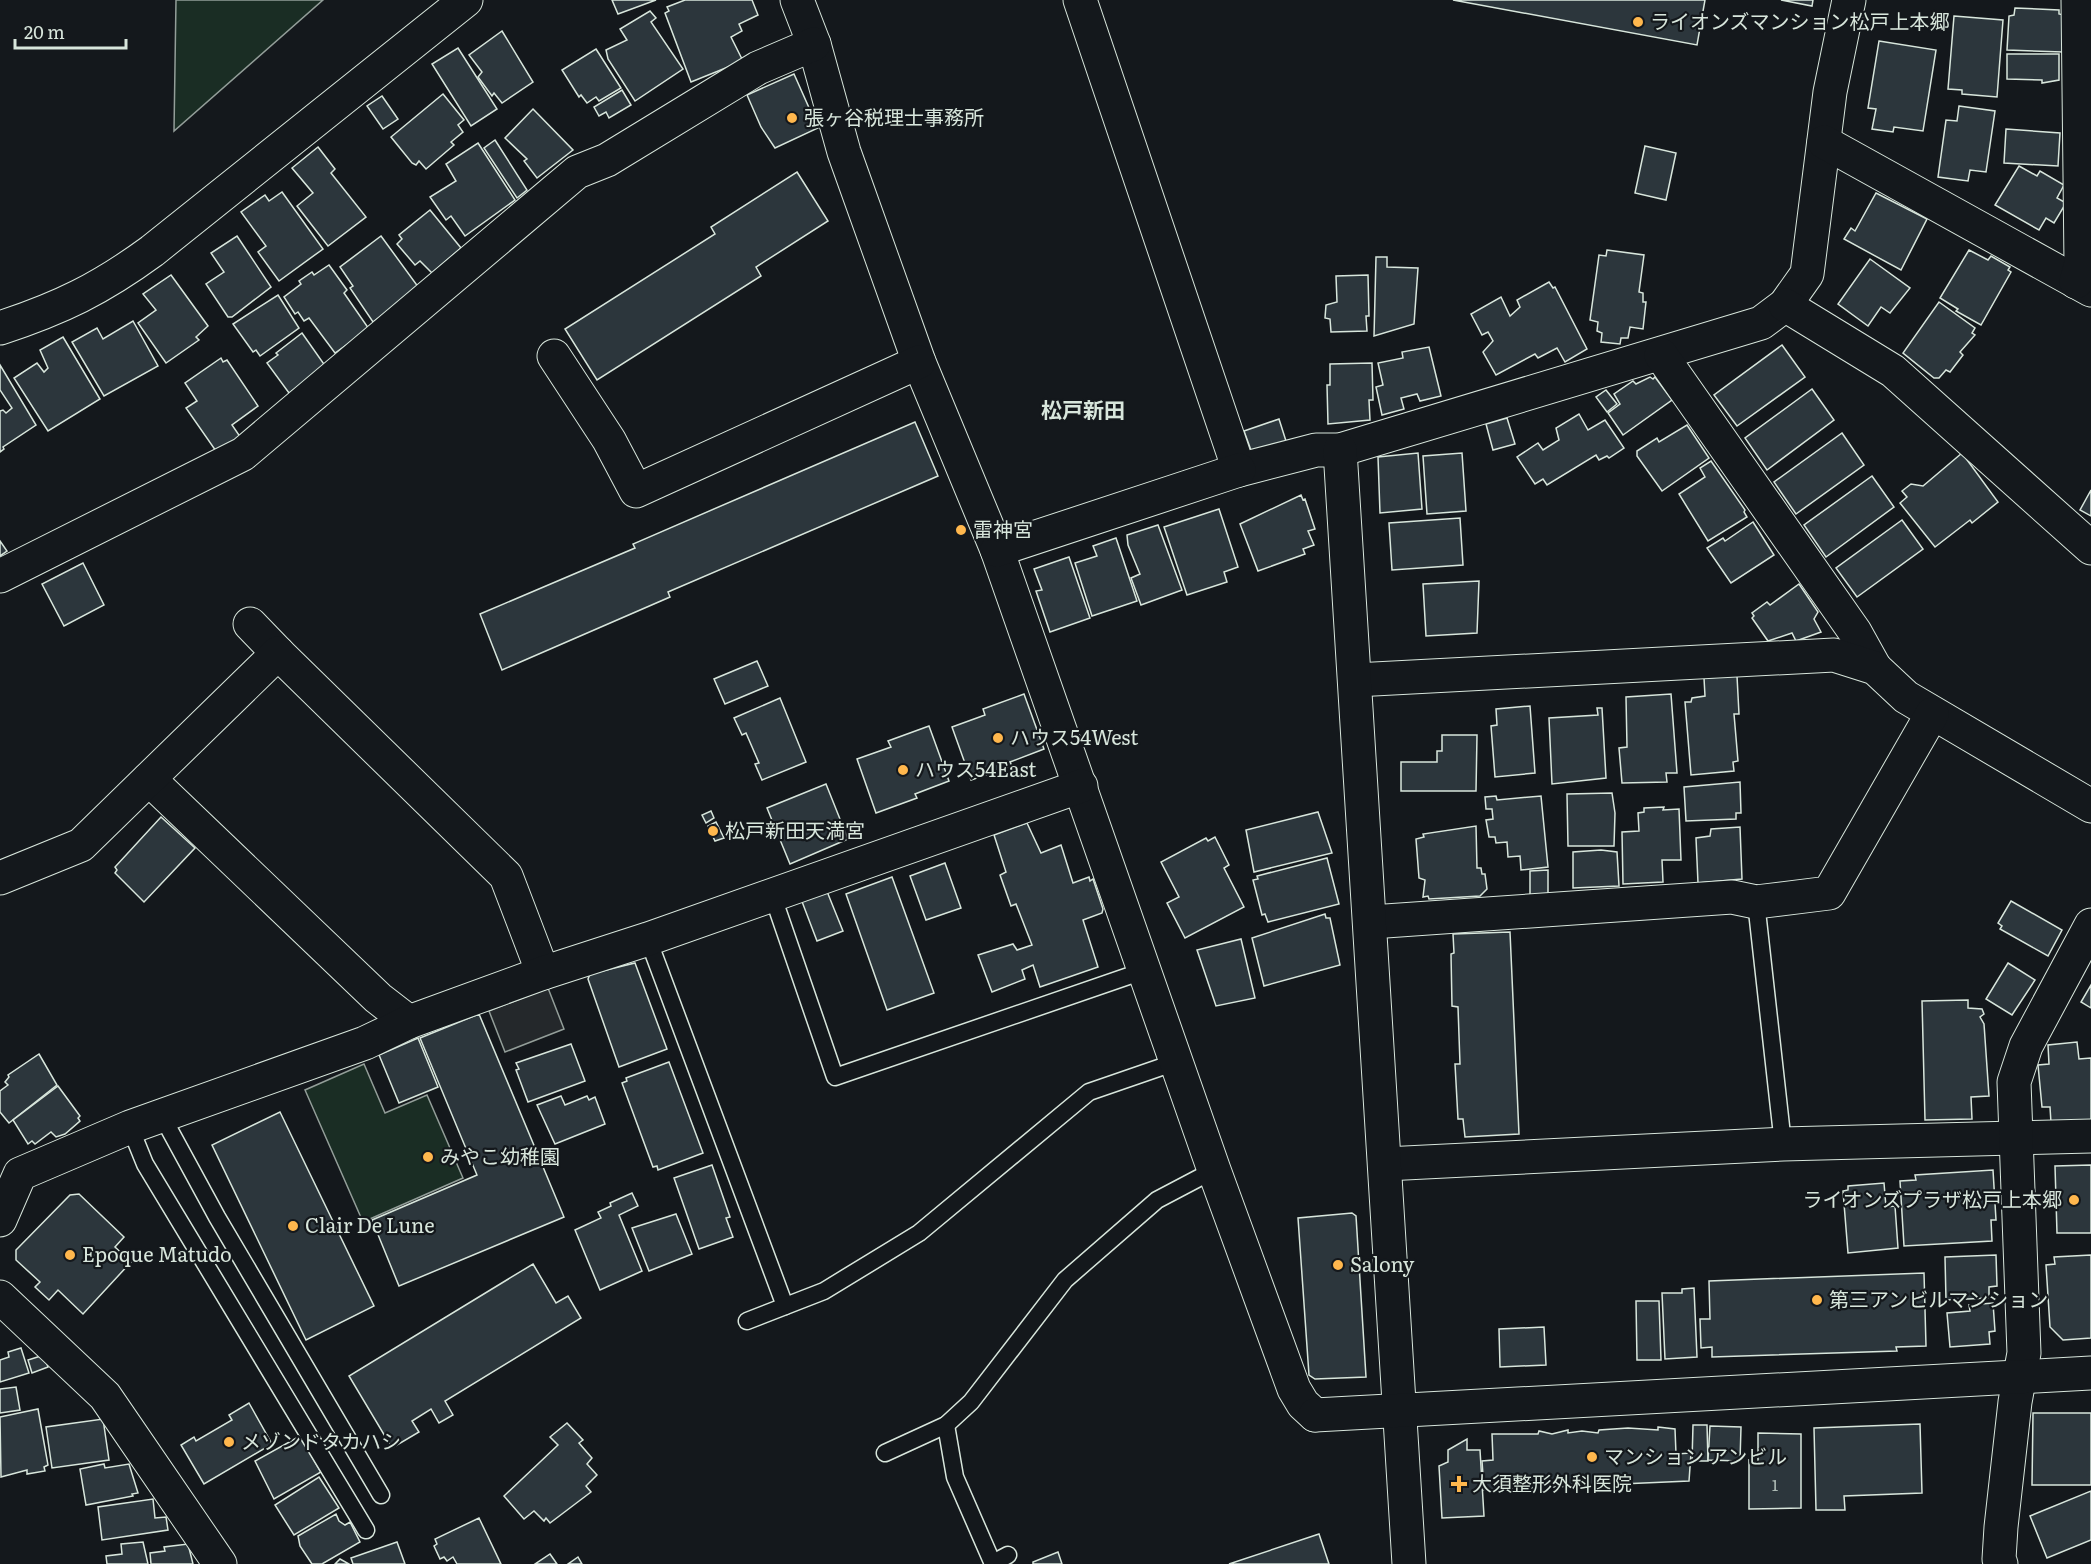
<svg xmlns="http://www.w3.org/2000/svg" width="2091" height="1564" font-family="Literata,'Noto Sans JP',serif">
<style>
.green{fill:#1a2d24;stroke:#939e99;stroke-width:1.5}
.parking{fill:#24282b;stroke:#939e99;stroke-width:1.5}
.building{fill:#2c363c;stroke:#d8e6dc;stroke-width:1.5}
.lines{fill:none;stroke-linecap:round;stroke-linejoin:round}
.service-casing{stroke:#d8e6dc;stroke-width:19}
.minor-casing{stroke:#d8e6dc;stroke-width:35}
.tertiary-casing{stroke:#d8e6dc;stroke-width:35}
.service{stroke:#14181c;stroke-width:16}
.minor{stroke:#14181c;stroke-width:33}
.tertiary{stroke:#14181c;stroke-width:33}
.poi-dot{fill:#ffb74d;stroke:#14181c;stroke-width:2}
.labels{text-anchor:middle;stroke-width:4.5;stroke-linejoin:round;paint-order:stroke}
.number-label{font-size:16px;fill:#adbab4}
.poi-label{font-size:20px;fill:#d8e6dc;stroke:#14181c;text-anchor:start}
.neighbourhood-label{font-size:21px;font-weight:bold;fill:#d8e6dc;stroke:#14181c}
</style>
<rect width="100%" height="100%" fill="#14181c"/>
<g class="green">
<polygon points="176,0 323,0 174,131"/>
<polygon points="364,1064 385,1113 427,1095 463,1178 363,1222 305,1090"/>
</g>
<polygon class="parking" points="548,988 564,1029 505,1052 489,1011"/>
<g class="building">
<polygon points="612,0 656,0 618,14"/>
<polygon points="685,0 752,0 758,15 739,24 742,31 731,37 743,61 691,82 665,13 669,11 667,7"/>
<polygon points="1453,0 1705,0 1697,45"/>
<polygon points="1781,0 1813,0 1812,6"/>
<polygon points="2015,8 2059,10 2059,14 2064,15 2063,52 2007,50 2009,16 2014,15"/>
<polygon points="650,11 656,18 651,22 683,69 635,101 608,59 606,50 627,40 620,29"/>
<polygon points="1954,16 2003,20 1997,97 1962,94 1962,90 1948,89"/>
<polygon points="502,31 533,82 502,103 494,93 492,96 478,77 482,72 469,55"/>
<polygon points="1879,41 1936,50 1923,131 1894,127 1893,132 1872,129 1876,109 1868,108"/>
<polygon points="458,48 497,109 471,126 432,64"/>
<polygon points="596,49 621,88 599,101 596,97 587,103 581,95 579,97 562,70"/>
<polygon points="2007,54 2059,54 2059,80 2042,83 2042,80 2007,79"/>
<polygon points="794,74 818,128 775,148 761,127 747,95"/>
<polygon points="622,90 631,105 609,118 606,112 599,116 594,107"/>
<polygon points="443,94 464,120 458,125 463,132 451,142 454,145 426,169 419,161 416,165 412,163 391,137"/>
<polygon points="382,96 398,119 383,129 367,106"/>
<polygon points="1959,106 1995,111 1986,172 1970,170 1968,181 1938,177 1946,120 1957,121"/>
<polygon points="533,109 573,150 537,178 524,161 527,159 505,138"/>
<polygon points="2006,129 2060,133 2058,166 2004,163"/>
<polygon points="495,140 527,190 517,198 484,148"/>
<polygon points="478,143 515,200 465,236 451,216 446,220 430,197 456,181 446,164"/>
<polygon points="1645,146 1676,153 1666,200 1635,193"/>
<polygon points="318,147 335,169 331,173 366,217 328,246 297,206 313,193 292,168"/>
<polygon points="2019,166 2037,176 2040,171 2064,185 2057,198 2066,203 2054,223 2046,218 2039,230 1995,205"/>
<polygon points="797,172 828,221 756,267 761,276 597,380 565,329 715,234 711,227"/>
<polygon points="282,192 323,249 279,281 258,252 266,246 241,212 265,195 269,201"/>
<polygon points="1876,193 1927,219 1901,270 1844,239 1851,228 1855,231"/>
<polygon points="430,210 461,248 432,273 420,261 415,265 397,244 402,239 399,235"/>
<polygon points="237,236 271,287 232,317 228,317 206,284 224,272 211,253"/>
<polygon points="381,236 419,288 373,322 350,288 353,286 340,267"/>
<polygon points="1607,250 1644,255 1639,292 1643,293 1643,302 1646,302 1643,329 1630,327 1628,338 1621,338 1620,344 1601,342 1602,333 1597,331 1598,322 1590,320 1599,255 1606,256"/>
<polygon points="1969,250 1988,260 1991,256 2010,267 2008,270 2011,272 1981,325 1956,311 1958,309 1940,298"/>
<polygon points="1376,257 1387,257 1387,267 1418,268 1414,324 1374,336"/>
<polygon points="1870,259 1910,288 1890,313 1881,307 1868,326 1838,304"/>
<polygon points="329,265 347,290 344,293 369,329 335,353 309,318 304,321 298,312 295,314 284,297 301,284 299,281 312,272 314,275"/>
<polygon points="171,275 208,326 196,337 199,340 166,363 138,323 156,310 143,294"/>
<polygon points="1368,275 1369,316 1366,316 1367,331 1331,332 1330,319 1325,318 1326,305 1337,302 1336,276"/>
<polygon points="1549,282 1553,288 1555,287 1587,349 1565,362 1557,348 1538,358 1535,354 1496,375 1483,352 1493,341 1488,332 1482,335 1471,314 1501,297 1510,316 1520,307 1517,300"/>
<polygon points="278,295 299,328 260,356 256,350 253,352 233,324"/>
<polygon points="1939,302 1975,328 1972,333 1975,335 1960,352 1963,355 1950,372 1946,370 1939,378 1934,378 1903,353"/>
<polygon points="133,321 158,366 104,396 72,342 97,328 103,339"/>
<polygon points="302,333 326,367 289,393 267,363 278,355 276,353"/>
<polygon points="63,337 100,399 48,431 14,378 37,363 44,372 48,368 40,350"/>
<polygon points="1782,345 1805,377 1737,426 1714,395"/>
<polygon points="1429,347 1441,396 1420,401 1417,394 1401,398 1404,409 1382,415 1376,387 1383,385 1378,363 1403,358 1402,352"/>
<polygon points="221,358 223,362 227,360 258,406 232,425 241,438 218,454 186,408 197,401 185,383"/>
<polygon points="1372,363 1373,400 1369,400 1370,420 1328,424 1327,385 1330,385 1330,364"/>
<polygon points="0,365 36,425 3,447 4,449 0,452 0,411 3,410 6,413 12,408 0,390"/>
<polygon points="1650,377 1653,379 1655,377 1672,400 1623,435 1608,413 1620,404 1614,394 1633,381 1636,384"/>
<polygon points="1812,389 1834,420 1767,470 1745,438"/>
<polygon points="1606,390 1617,404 1607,412 1596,397"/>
<polygon points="1579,414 1588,430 1605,420 1624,448 1609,458 1607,456 1599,460 1596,455 1547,485 1543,479 1535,484 1517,457 1538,443 1543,450 1559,440 1556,428"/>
<polygon points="1507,418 1515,444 1493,450 1486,424"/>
<polygon points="1279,419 1286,441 1252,453 1244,431"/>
<polygon points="915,422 938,476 668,592 670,597 502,670 480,614 635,548 633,544"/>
<polygon points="1687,425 1709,458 1662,491 1637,456 1637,451 1657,438 1659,442"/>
<polygon points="1842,433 1864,465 1796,514 1774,482"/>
<polygon points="1418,453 1422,509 1380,513 1378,457"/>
<polygon points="1462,453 1466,511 1427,514 1423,456"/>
<polygon points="1962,453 1998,502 1972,523 1970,520 1935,547 1900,503 1907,497 1902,491 1911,484 1923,486"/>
<polygon points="1711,461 1745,510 1744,512 1747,517 1708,541 1679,494 1705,477 1700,468"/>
<polygon points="1872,476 1894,507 1826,557 1804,525"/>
<polygon points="2091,490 2091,516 2080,510"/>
<polygon points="1301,495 1303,500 1305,499 1315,529 1308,531 1314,545 1303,549 1305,554 1258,571 1240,524"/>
<polygon points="1219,509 1238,567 1224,572 1227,582 1187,595 1164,527"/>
<polygon points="1460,518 1463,565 1392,570 1389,523"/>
<polygon points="1902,520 1923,549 1857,597 1836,568"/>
<polygon points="1753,522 1774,555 1731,583 1707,548 1723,538 1725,541"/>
<polygon points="1158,525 1182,590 1141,605 1131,578 1140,574 1128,545 1127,535"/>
<polygon points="1116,538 1137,601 1092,616 1075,563 1097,556 1093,546"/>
<polygon points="0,541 7,551 0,556"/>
<polygon points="1069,557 1090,618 1050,632 1036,591 1042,590 1034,569"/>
<polygon points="83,563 104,605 64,626 42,584"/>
<polygon points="1479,581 1477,633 1426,636 1423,584"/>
<polygon points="1799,584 1818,612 1814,619 1821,632 1796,641 1792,633 1768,641 1752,618 1754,616 1752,613 1767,602 1770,605"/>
<polygon points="757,661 768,686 725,704 714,679"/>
<polygon points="1737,676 1739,714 1734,714 1738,761 1733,762 1734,771 1691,775 1685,702 1691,702 1692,698 1705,696 1704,678"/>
<polygon points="1024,694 1044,749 1010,762 1012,766 971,780 952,727 985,715 983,709"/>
<polygon points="1671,694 1677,773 1666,773 1667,782 1622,783 1619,748 1627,747 1626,697"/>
<polygon points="780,698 806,762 762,780 755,764 759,763 746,733 742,735 734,718"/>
<polygon points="1530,706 1535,773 1495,777 1491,726 1497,725 1496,709"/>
<polygon points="1597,708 1602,708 1606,778 1552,784 1549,718 1598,715"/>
<polygon points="929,726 949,781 915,794 917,798 876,813 857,759 891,747 888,741"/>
<polygon points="1442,735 1477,735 1476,791 1401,791 1401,762 1437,762 1437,751 1442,751"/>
<polygon points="1740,782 1741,813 1736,813 1736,819 1686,821 1684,787"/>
<polygon points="826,784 848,839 790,864 767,808"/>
<polygon points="1612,793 1615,813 1614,846 1568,846 1567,794"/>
<polygon points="1496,796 1497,800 1541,796 1548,867 1521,870 1520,856 1508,857 1507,842 1496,843 1495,837 1489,837 1486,820 1493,819 1492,809 1486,809 1485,797"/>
<polygon points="1664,807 1663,810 1679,809 1681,860 1662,860 1663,882 1623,884 1622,832 1639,831 1638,813 1644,812 1644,808"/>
<polygon points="711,811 714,818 706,823 702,815"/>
<polygon points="1318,812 1332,853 1254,872 1246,830"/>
<polygon points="161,817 195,848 144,902 115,873 117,870 115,867"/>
<polygon points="716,822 724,838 715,841 708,826"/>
<polygon points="1027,823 1041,853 1061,845 1073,883 1089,877 1090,881 1093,879 1103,909 1102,913 1083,920 1098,967 1040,987 1033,965 1022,970 1025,979 992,992 978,955 1013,944 1017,950 1032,945 1016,904 1011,906 1000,875 1006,872 994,835"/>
<polygon points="1476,826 1477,868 1481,868 1482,874 1485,874 1487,889 1480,896 1429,899 1428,896 1423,897 1425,880 1419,878 1416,839 1424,837 1423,834"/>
<polygon points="1740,827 1742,879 1698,883 1696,838 1710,836 1711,829"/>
<polygon points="1215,837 1229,865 1224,868 1244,907 1185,938 1167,903 1179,897 1161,862 1206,838 1208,841"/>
<polygon points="1601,850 1617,852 1619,886 1573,888 1573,852"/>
<polygon points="1327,858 1339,904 1268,922 1265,914 1262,915 1253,880 1258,879 1257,876"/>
<polygon points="945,863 961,908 926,920 910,876"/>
<polygon points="1548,870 1548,895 1530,895 1530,871"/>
<polygon points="892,877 934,993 887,1010 846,894"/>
<polygon points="826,889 843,931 817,941 801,899"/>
<polygon points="2011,901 2062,930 2048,956 2000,929 2002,926 1998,923"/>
<polygon points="1325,914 1326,918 1330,918 1340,965 1264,986 1252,938"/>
<polygon points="1510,932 1519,1134 1465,1137 1463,1119 1458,1119 1455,1064 1460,1064 1458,1007 1452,1006 1451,954 1454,953 1453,934"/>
<polygon points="1241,939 1255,998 1216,1006 1197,950"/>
<polygon points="635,963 667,1049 619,1067 588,979 590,974"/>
<polygon points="2008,963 2035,980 2012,1015 1986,999"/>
<polygon points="2091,985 2091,1008 2081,1002"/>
<polygon points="1968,1000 1968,1008 1982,1009 1984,1014 1980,1017 1984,1024 1989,1096 1971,1097 1972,1119 1925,1120 1922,1001"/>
<polygon points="479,1014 564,1217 399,1286 372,1220 477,1175 420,1038"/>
<polygon points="418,1038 438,1087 399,1103 379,1055"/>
<polygon points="2077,1042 2079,1059 2091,1058 2091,1120 2051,1123 2050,1107 2042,1107 2038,1065 2049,1064 2048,1045"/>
<polygon points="571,1044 585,1081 528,1102 516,1070 519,1069 516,1063"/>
<polygon points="39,1054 57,1085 9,1123 0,1112 0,1091 8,1085 5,1082 9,1077 8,1075"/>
<polygon points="669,1062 703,1153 658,1170 657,1166 653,1167 622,1083 627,1081 626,1078"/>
<polygon points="58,1086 80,1116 78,1118 80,1121 65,1134 56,1137 51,1132 35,1144 32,1141 28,1144 13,1120"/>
<polygon points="561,1096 565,1105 587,1096 589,1100 595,1097 605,1124 555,1144 537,1105"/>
<polygon points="280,1112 374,1306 306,1340 212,1145"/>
<polygon points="712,1165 730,1217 726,1218 733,1237 699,1249 674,1178"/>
<polygon points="2091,1165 2091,1233 2057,1233 2055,1166"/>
<polygon points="1993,1170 1996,1220 1991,1220 1992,1241 1904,1246 1900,1181 1916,1180 1915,1175"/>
<polygon points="1884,1183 1886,1207 1895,1206 1898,1248 1848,1253 1843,1191 1848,1190 1848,1186"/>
<polygon points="632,1193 638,1206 619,1215 642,1271 600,1290 575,1230 601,1218 598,1212 611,1206 610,1203"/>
<polygon points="79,1194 124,1237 115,1247 131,1262 83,1314 58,1290 49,1300 35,1287 40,1282 16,1260 16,1250 70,1195"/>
<polygon points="1352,1213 1356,1216 1366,1377 1315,1379 1309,1375 1298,1218"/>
<polygon points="676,1214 692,1254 649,1271 632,1228"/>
<polygon points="1996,1255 1997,1286 1989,1287 1989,1298 1946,1300 1945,1257"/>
<polygon points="2091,1255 2091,1338 2063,1340 2050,1327 2046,1265 2055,1264 2054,1257"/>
<polygon points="533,1264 556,1303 568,1296 581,1318 445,1401 453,1415 439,1423 431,1409 412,1421 419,1432 392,1448 349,1376"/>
<polygon points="1924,1273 1926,1346 1896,1347 1897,1351 1712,1357 1712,1347 1701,1348 1700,1319 1710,1319 1709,1281"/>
<polygon points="1694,1288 1697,1357 1665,1359 1662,1293 1682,1293 1682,1289"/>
<polygon points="1636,1301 1659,1301 1661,1360 1637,1360"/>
<polygon points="1993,1303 1995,1331 1989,1332 1990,1344 1950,1347 1947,1313 1970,1311 1969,1305"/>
<polygon points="1544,1327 1546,1365 1500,1367 1499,1329"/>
<polygon points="21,1348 29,1373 0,1382 0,1360 9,1357 8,1352"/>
<polygon points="44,1355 48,1367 32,1373 28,1360"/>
<polygon points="16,1387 20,1410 0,1413 0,1389"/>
<polygon points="249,1403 272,1444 204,1484 181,1445 194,1437 196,1441 232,1420 229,1415"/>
<polygon points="38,1409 48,1465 44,1467 45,1471 27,1474 27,1470 1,1477 0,1417"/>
<polygon points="2033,1413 2091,1413 2091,1485 2032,1485"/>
<polygon points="103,1419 109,1460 52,1468 46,1427"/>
<polygon points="567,1423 583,1440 579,1443 592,1458 587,1464 597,1475 586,1486 591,1492 550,1523 546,1518 544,1521 534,1511 524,1519 504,1496 558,1445 550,1437"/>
<polygon points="1920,1424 1922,1493 1844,1496 1845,1510 1816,1510 1814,1428"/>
<polygon points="1693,1425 1707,1425 1708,1461 1692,1461"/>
<polygon points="1710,1426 1741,1427 1740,1461 1708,1460"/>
<polygon points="1658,1427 1675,1429 1676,1454 1691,1453 1689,1481 1484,1490 1482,1461 1493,1460 1492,1434 1538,1434 1539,1431 1552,1434 1568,1430 1568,1433 1582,1431 1598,1433 1599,1430 1628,1428 1658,1430"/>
<polygon points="1758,1433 1801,1434 1801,1508 1749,1509 1749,1460 1758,1463"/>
<polygon points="300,1436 321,1472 274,1499 255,1461"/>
<polygon points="1467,1439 1467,1450 1480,1450 1484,1516 1442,1518 1439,1466 1448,1462 1448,1450"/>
<polygon points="104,1464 105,1468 129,1464 138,1493 132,1494 133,1496 86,1505 80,1469"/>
<polygon points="319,1477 339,1508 294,1535 275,1505"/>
<polygon points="2091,1491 2091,1540 2047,1558 2030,1516"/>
<polygon points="153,1499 155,1518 166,1517 168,1530 102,1540 98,1507"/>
<polygon points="336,1514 339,1521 345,1525 350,1522 360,1542 322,1564 312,1564 300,1546 298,1536"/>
<polygon points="479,1518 501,1564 457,1564 453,1557 447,1561 444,1557 440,1559 434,1546 437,1544 435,1539"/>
<polygon points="1319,1534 1329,1564 1229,1564"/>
<polygon points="143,1542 148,1564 107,1564 106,1556 122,1554 121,1544"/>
<polygon points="397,1542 405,1564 353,1564 351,1558"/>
<polygon points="188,1544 193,1564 151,1564 150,1553 165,1551 164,1547"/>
<polygon points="1058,1552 1062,1564 1033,1564 1033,1562"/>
<polygon points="550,1554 557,1564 535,1564"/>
<polygon points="578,1557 582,1564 568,1564"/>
<polygon points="340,1559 349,1564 335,1564"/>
</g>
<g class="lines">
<g class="service-casing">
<g id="service">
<polyline points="772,894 835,1077 1146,970"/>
<polyline points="1756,902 1783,1144"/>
<polyline points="648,939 785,1306"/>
<polyline points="162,1116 217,1217 381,1495"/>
<polyline points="130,1127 145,1164 366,1530"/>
<polyline points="747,1321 824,1291 919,1233 1089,1092 1176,1062"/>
<polyline points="946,1425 955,1477 993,1564"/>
<polyline points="885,1453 946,1425 971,1402 1065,1280 1157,1200 1214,1170"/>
<polyline points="993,1563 1008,1555"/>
</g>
</g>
<g class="minor-casing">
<g id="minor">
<polyline points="797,0 814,44 844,152 919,362 997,550 1214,1170 1294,1389 1303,1404 1315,1415"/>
<polyline points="1080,0 1239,470 1316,450 1340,450 1761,323 1785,305 1807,274 1830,92 1849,0"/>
<polyline points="1824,142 2091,290"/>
<polyline points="2076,282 2081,263 2078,0"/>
<polyline points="1785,305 1893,371 2091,548"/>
<path d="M0,328C61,308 100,289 152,251L466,0"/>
<polyline points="1661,355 1855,632 1875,668"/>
<polyline points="554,356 609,440 636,491 919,362"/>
<polyline points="997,550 1239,470"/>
<polyline points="0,576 243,454 577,172 607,160 758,68 814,44"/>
<polyline points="250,624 278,653"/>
<polyline points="1355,680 1834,655 1875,668 1906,697 2091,806"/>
<polyline points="149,779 378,998 409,1022"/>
<polyline points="0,878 81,845 278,653 506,876 543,973"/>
<polyline points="1371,922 1732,897 1756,902 1829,893 1932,714"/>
<polyline points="1385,1164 1783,1144 2091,1136"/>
<polyline points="0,1220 20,1174 130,1127 365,1043 409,1022 543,973 648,939 1081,786"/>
<polyline points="0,1297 105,1396 220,1564"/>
<polyline points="2001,1564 1999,1559 2001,1527 2015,1402 2024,1353 2014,1082 2026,1046 2091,925"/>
</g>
</g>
<g class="tertiary-casing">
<g id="tertiary">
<polyline points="1340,450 1409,1564"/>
<polyline points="1315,1415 2091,1373"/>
</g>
</g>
<use href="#service" class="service"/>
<use href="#minor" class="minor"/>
<use href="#tertiary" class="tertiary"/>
</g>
<g class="poi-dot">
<circle cx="1638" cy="22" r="6"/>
<circle cx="792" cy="118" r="6"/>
<circle cx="961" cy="530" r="6"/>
<circle cx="998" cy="738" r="6"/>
<circle cx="903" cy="770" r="6"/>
<circle cx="713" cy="831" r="6"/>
<circle cx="428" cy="1157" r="6"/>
<circle cx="2074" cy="1200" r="6"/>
<circle cx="293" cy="1226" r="6"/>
<circle cx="70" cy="1255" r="6"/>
<circle cx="1338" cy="1265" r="6"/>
<circle cx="1817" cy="1300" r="6"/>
<circle cx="229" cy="1442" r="6"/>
<circle cx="1592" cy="1457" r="6"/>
<path d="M1456 1475h6v6h6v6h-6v6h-6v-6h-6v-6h6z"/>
</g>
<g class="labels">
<g class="number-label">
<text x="1775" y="1491">1</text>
</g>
<g class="poi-label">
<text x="1650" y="29">ライオンズマンション松戸上本郷</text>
<text x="804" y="125">張ヶ谷税理士事務所</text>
<text x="973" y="537">雷神宮</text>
<text x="1010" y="745">ハウス54West</text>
<text x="915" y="777">ハウス54East</text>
<text x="725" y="838">松戸新田天満宮</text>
<text x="440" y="1164">みやこ幼稚園</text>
<text x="2062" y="1207" text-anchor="end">ライオンズプラザ松戸上本郷</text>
<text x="305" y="1233">Clair De Lune</text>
<text x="82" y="1262">Epoque Matudo</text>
<text x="1350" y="1272">Salony</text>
<text x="1829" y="1307">第三アンビルマンション</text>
<text x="241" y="1449">メゾンドタカハシ</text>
<text x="1604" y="1464">マンション アンビル</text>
<text x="1472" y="1491">大須整形外科医院</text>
</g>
<g class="neighbourhood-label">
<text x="1083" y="418">松戸新田</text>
</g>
</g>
<path d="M15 39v9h111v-9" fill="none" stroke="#d8e6dc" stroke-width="3"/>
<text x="24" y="39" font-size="18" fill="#d8e6dc" stroke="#14181c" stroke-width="4.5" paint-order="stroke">20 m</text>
</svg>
